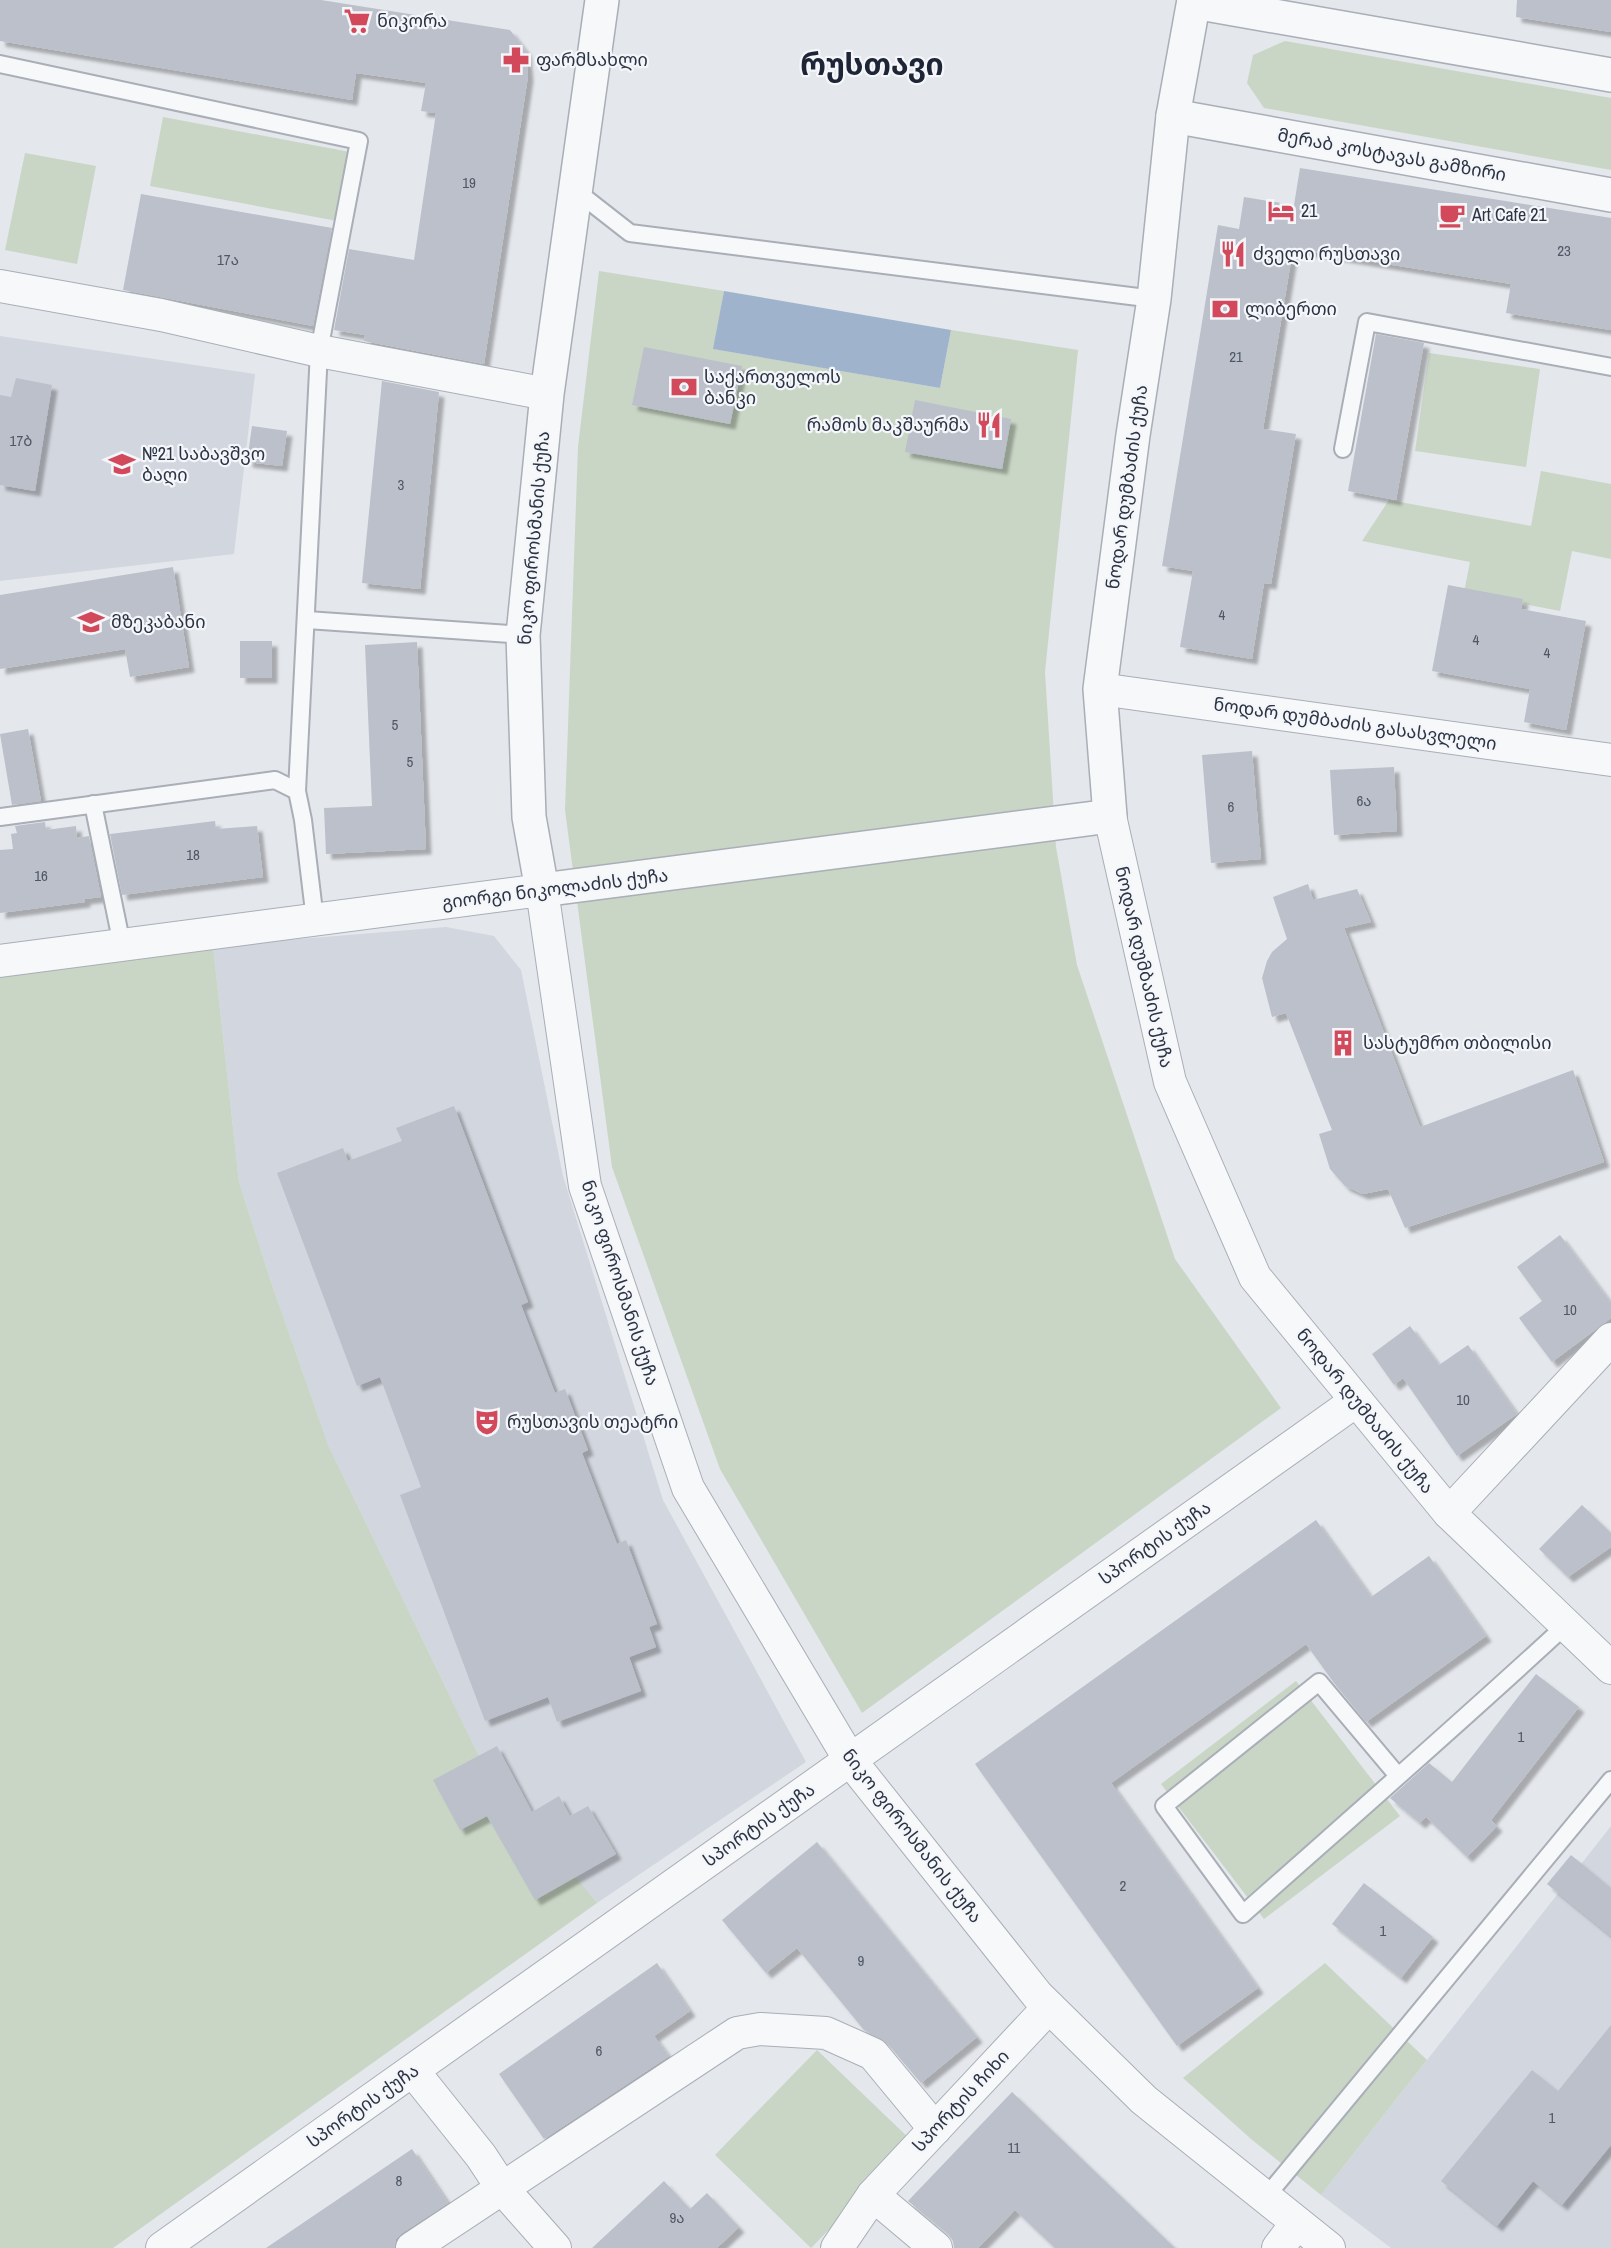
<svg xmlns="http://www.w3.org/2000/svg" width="1611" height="2248" font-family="'Archivo Narrow','Noto Sans Georgian',sans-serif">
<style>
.built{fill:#d2d6de}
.green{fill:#c9d6c5}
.water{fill:#9fb4cc}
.building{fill:#bbc0ca;filter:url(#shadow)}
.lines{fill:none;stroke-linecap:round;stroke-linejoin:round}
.service-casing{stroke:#a9aeb7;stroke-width:20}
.minor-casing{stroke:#a9aeb7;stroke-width:34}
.tertiary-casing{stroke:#a9aeb7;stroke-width:36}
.service{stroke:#f7f8fa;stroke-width:16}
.minor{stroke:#f7f8fa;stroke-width:32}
.tertiary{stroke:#f7f8fa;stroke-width:33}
.labels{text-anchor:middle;stroke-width:4.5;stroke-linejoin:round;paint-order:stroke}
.number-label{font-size:15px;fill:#4f5766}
.poi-label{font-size:18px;fill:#2b3445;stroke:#f4f6f9;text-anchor:start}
.street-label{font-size:18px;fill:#2b3445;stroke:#f4f6f9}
.town-label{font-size:30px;font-weight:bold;fill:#1d2536;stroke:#f4f6f9}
</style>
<defs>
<filter id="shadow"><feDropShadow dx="5.5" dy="5.5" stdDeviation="1.5" flood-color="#0004"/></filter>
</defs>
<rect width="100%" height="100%" fill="#e4e7ec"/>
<g class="built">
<polygon points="0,336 255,374 234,554 0,581"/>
<polygon points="446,927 494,936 521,970 563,1176 663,1500 806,1762 597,1903 478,1754 329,1447 271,1282 239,1182 213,946"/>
<polygon points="1611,1826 1611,2248 1391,2248 1321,2195"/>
</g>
<g class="green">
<polygon points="1285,41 1611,98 1611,170 1264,108 1247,83 1253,55"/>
<polygon points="163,117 366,155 353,224 150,186"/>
<polygon points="25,153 96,166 77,264 5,250"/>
<polygon points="599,271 724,291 714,349 940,388 951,330 1078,350 1045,672 1056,847 1077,965 1175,1259 1281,1408 862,1713 720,1469 612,1167 565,810 578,447"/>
<polygon points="1429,353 1540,369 1526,467 1415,451"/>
<polygon points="1541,471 1611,484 1611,559 1572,551 1560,611 1464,592 1470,562 1362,541 1389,500 1531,526"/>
<polygon points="213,946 239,1182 271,1282 329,1447 478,1754 597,1903 113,2248 0,2248 0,977"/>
<polygon points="1296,1681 1400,1816 1264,1919 1161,1784"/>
<polygon points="1325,1963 1427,2060 1321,2195 1251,2139 1183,2078"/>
<polygon points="817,2050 914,2143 811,2248 715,2155"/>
</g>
<polygon class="water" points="724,291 951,330 940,388 713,349"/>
<g class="building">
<polygon points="0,0 321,0 510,30 526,51 528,76 484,364 364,341 365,335 334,330 349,249 414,260 436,113 421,111 426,83 356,73 352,100 0,41"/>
<polygon points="1517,0 1611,0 1611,32 1516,17"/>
<polygon points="1300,168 1611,218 1611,330 1506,313 1511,284 1293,249 1263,429 1296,434 1271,584 1264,583 1252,659 1180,647 1193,571 1162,566 1218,225 1239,229 1244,197 1294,205"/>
<polygon points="141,194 332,228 313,326 123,290"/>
<polygon points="1376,334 1424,343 1396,500 1348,491"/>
<polygon points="644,347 742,366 730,424 632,405"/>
<polygon points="16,378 52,385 35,491 0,485 0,395 11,397"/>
<polygon points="382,381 439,392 420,589 362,583"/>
<polygon points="915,400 1011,419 1002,469 905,452"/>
<polygon points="252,426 287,431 282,466 247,462"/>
<polygon points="173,567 189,667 130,677 125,649 0,669 0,595"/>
<polygon points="1448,585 1523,599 1521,609 1586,621 1566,730 1524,722 1530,689 1432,671"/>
<rect x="240" y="641" width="32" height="37"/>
<polygon points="417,642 426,849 326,854 324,808 372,806 365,645"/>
<polygon points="28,729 41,801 12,805 0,734"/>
<polygon points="1252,751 1261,859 1211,863 1202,755"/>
<polygon points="1394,767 1397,831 1334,835 1330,770"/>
<polygon points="215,821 216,829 257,826 263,877 122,895 110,834"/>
<polygon points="45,822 46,830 76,826 77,838 89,836 101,897 85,899 85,902 0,913 0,850 13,849 11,834 17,833 15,826"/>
<polygon points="1308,884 1313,900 1357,889 1371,922 1344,928 1420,1127 1573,1070 1604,1162 1405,1228 1388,1189 1363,1194 1345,1186 1330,1169 1319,1134 1332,1130 1286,1013 1272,1017 1262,978 1267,961 1272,952 1287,939 1273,897"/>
<polygon points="454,1106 528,1302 521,1305 555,1393 565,1389 588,1450 582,1453 617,1544 626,1540 657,1624 649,1627 656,1647 629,1657 641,1691 557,1722 548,1697 485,1721 400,1495 421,1487 380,1377 357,1386 277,1173 343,1148 348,1161 402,1141 396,1128"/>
<polygon points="1560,1235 1611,1303 1611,1318 1552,1362 1519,1318 1542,1301 1517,1267"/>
<polygon points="1410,1326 1439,1365 1468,1345 1517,1414 1457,1456 1403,1378 1394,1385 1372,1354"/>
<polygon points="1582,1505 1611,1533 1611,1547 1568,1577 1539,1549"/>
<polygon points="1316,1520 1371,1597 1429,1556 1486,1636 1366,1722 1334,1683 1306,1644 1111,1783 1258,1988 1177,2046 975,1764"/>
<polygon points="1536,1674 1579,1707 1491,1820 1497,1826 1467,1857 1426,1817 1420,1823 1390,1798 1429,1763 1452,1782"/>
<polygon points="497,1746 532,1812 559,1796 570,1816 588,1806 616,1854 535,1900 487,1816 460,1830 433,1780"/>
<polygon points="817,1842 977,2037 921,2083 886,2042 864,2030 797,1948 766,1973 722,1920"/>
<polygon points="1571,1855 1611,1888 1611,1936 1547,1884"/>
<polygon points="1364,1883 1433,1937 1401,1978 1332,1924"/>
<polygon points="657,1963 690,2011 654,2036 669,2056 544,2139 499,2074"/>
<polygon points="1611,2025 1611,2145 1562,2205 1533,2181 1497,2226 1441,2181 1532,2070 1558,2091"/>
<polygon points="1012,2092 1175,2248 1055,2248 1015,2210 978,2248 954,2248 953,2241 948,2234 908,2201"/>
<polygon points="412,2149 448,2203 402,2233 396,2239 394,2248 266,2248"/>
<polygon points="664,2181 690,2209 707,2193 739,2227 717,2248 592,2248"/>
</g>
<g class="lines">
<g class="service-casing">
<g id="service">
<polyline points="0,64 359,141 319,351 297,791"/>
<polyline points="575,190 630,233 1154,299"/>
<polyline points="1343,449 1367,322 1611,367"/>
<polyline points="307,620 523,635"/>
<polyline points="93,804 122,945"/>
<polyline points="0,817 275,780 297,791 303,820 315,920"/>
<path d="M1398,1776L1319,1682L1164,1806L1243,1914C1351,1818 1460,1723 1566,1625"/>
<polyline points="1265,2198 1611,1780"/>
</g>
</g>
<g class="minor-casing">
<g id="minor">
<polyline points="0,286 161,315 319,351 547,394"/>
<polyline points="1100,689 1611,760"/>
<polyline points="1110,816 1170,1082 1255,1277 1449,1513 1611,1668"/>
<polyline points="0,961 542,890 585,1186 688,1488 850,1760 1038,1996 1144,2100 1329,2248"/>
<polyline points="1449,1513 1611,1339"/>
<polyline points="413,2071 481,2156 502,2188 555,2248"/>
<polyline points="873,2195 936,2248"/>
<polyline points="162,2248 1356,1401"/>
<polyline points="412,2248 737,2033 760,2029 826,2033 873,2054 935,2129"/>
<polyline points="837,2248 873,2195 1049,2007"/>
<polyline points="1278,2248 1297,2223"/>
</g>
</g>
<g class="tertiary-casing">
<g id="tertiary">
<polyline points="602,0 547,394 523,635 529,817 542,890 1110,816 1100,689 1133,435 1154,299 1173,116 1194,0"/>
<polyline points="1194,2 1611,75"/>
<polyline points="1173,116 1611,195"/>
</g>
</g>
<use href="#service" class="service"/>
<use href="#minor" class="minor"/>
<use href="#tertiary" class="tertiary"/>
</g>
<defs>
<g id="supermarket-bare" transform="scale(2.07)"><path d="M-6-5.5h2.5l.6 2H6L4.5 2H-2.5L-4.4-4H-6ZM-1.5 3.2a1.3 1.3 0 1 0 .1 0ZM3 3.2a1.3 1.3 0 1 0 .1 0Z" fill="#d1495b" stroke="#f4f6f9" stroke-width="2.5" paint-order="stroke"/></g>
<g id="pharmacy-bare" transform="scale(2.07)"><path d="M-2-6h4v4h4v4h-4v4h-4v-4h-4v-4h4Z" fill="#d1495b" stroke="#f4f6f9" stroke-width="2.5" paint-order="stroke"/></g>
<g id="hotel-bare" transform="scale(2.07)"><path d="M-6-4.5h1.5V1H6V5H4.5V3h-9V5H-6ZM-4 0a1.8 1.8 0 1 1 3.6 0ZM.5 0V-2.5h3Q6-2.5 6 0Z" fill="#d1495b" stroke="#f4f6f9" stroke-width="2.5" paint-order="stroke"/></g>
<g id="cafe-bare" transform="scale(2.07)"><path d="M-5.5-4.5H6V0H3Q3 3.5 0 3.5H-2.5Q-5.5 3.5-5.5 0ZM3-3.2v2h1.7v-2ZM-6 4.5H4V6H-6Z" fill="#d1495b" stroke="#f4f6f9" stroke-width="2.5" paint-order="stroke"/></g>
<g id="restaurant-bare" transform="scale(2.07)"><path d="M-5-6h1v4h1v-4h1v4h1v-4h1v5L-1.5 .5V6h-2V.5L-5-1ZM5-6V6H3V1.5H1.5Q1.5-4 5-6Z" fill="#d1495b" stroke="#f4f6f9" stroke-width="2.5" paint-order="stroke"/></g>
<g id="bank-bare" transform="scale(2.07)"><path d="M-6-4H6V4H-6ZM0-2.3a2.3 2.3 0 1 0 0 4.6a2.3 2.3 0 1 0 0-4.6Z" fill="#d1495b" stroke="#f4f6f9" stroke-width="2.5" paint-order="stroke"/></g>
<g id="school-bare" transform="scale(2.07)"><path d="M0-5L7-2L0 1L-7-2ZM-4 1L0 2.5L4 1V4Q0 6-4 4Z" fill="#d1495b" stroke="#f4f6f9" stroke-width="2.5" paint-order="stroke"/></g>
<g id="building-bare" transform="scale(2.07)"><path d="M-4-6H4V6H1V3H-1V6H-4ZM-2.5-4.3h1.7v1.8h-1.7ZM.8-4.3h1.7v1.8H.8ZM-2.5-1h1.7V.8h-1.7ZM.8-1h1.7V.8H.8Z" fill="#d1495b" stroke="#f4f6f9" stroke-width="2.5" paint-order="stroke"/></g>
<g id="theatre-bare" transform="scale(2.07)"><path d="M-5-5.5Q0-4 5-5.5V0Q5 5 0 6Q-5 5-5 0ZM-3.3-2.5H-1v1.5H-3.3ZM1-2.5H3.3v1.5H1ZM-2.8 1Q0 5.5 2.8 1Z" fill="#d1495b" stroke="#f4f6f9" stroke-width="2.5" paint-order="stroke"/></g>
</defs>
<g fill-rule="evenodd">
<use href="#supermarket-bare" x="357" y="21"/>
<use href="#pharmacy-bare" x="516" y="60"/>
<use href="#hotel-bare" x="1281" y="211"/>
<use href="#cafe-bare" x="1452" y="215"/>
<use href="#restaurant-bare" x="1233" y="254"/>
<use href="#bank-bare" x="1225" y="309"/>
<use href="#bank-bare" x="684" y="387"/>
<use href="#restaurant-bare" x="989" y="425"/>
<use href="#school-bare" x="122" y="464"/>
<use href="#school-bare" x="91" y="622"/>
<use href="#building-bare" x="1343" y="1043"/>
<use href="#theatre-bare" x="487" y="1422"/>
</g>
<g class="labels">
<g class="number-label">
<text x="469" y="188">19</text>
<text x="1564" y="256">23</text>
<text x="228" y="265">17ა</text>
<text x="1236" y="362">21</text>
<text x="21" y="446">17ბ</text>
<text x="401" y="490">3</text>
<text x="1222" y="620">4</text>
<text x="1476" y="645">4</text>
<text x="1547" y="658">4</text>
<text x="395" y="730">5</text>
<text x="410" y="767">5</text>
<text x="1364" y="806">6ა</text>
<text x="1231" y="812">6</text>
<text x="193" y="860">18</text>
<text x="41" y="881">16</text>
<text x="1570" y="1315">10</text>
<text x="1463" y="1405">10</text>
<text x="1521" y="1742">1</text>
<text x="1123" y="1891">2</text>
<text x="1383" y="1936">1</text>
<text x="861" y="1966">9</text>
<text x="599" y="2056">6</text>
<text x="1552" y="2123">1</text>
<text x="1014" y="2153">11</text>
<text x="399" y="2186">8</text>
<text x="677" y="2223">9ა</text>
</g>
<g class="poi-label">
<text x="377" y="27">ნიკორა</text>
<text x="536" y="66">ფარმსახლი</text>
<text x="1301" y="217">21</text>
<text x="1472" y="221">Art Cafe 21</text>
<text x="1253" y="260">ძველი რუსთავი</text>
<text x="1245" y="315">ლიბერთი</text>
<text x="704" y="383">საქართველოს<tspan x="704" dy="21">ბანკი</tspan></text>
<text x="969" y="431" text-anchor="end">რამოს მაკშაურმა</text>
<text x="142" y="460">№21 საბავშვო<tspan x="142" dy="21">ბაღი</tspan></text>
<text x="111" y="628">მზეკაბანი</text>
<text x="1363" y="1049">სასტუმრო თბილისი</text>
<text x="507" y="1428">რუსთავის თეატრი</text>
</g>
<g class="street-label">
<text transform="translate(1392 155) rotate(10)" y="6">მერაბ კოსტავას გამზირი</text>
<text transform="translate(1127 487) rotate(-82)" y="6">ნოდარ დუმბაძის ქუჩა</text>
<text transform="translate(534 538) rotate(-85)" y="6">ნიკო ფიროსმანის ქუჩა</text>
<text transform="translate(1355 724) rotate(8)" y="6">ნოდარ დუმბაძის გასასვლელი</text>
<text transform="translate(555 889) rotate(-7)" y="6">გიორგი ნიკოლაძის ქუჩა</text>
<text transform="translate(1144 967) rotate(77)" y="6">ნოდარ დუმბაძის ქუჩა</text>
<text transform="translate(620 1283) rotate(72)" y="6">ნიკო ფიროსმანის ქუჩა</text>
<text transform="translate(1365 1411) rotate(51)" y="6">ნოდარ დუმბაძის ქუჩა</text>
<text transform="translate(1155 1543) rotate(-35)" y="6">სპორტის ქუჩა</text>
<text transform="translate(759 1825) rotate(-35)" y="6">სპორტის ქუჩა</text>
<text transform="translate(912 1836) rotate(52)" y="6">ნიკო ფიროსმანის ქუჩა</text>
<text transform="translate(961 2101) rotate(-47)" y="6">სპორტის ჩიხი</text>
<text transform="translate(363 2106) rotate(-35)" y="6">სპორტის ქუჩა</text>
</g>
<g class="town-label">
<text x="872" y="75">რუსთავი</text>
</g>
</g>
</svg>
